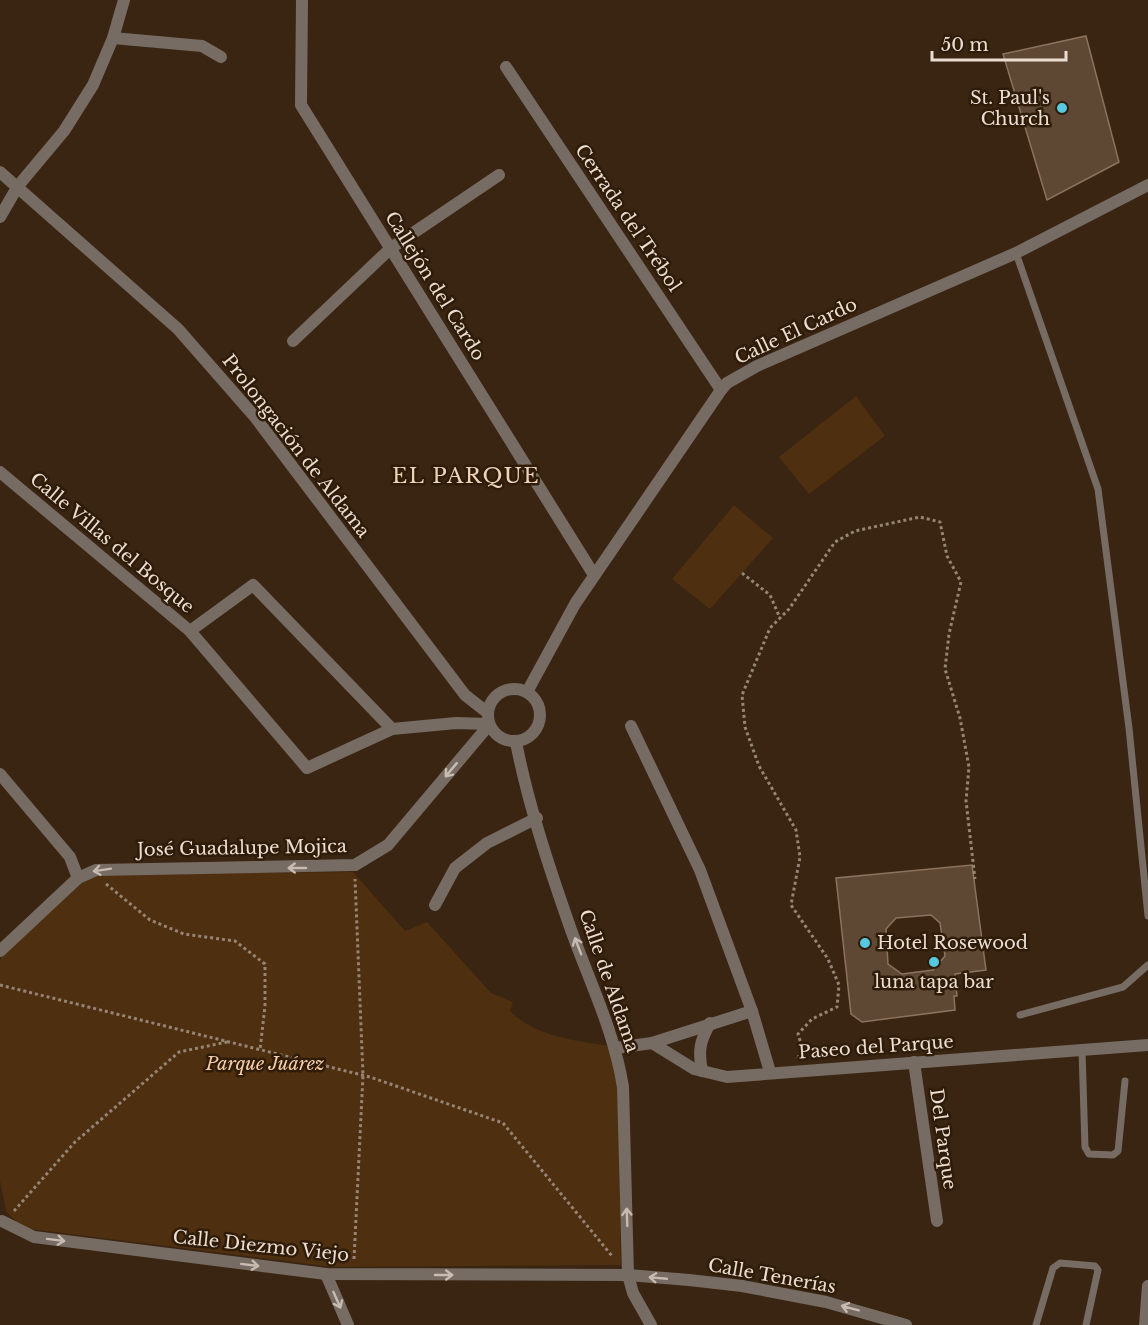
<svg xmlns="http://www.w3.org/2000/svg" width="1148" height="1325" font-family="'Libre Baskerville',serif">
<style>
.green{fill:#4e2f0f}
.building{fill:#5e4834;stroke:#8b735e;stroke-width:1.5;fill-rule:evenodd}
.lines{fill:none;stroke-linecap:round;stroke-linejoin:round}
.path{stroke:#968576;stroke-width:3;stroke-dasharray:3 3;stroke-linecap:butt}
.lane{stroke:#776c63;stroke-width:7}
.street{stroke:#776c63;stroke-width:12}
.oneway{stroke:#c8bbb1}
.poi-dot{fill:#56c9e1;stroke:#2f1c08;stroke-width:2}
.labels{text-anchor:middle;stroke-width:5;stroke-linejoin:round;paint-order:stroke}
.poi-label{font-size:18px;fill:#ebddd2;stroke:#2f1c08;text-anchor:end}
.street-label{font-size:18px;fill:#ebddd2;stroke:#2f1c08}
.park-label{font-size:18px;font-style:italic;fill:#f6cda8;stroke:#2f1c08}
.quarter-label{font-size:21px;letter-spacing:1.5px;fill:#eed3bc;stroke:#2f1c08}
</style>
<rect width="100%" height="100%" fill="#392512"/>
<g class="green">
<polygon points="856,396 885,436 809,494 779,457"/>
<polygon points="734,505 773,538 710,609 672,579"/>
<path d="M353,872L405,931L427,922L491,993L513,1002L510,1011C536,1037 574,1040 609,1046L618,1088L621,1265L333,1267L22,1228L6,1211L0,1181V960L7,950L79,882L94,874Z"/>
</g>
<g class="building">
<polygon points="1086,36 1119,162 1047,200 1003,54"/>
<path d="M972,865L986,970L955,974L957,996H954L955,1010L862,1022L851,1014L836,878ZM931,915L940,923L945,956L933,970L902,974L888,964L886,929L896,918Z"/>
</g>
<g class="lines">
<g class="path">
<polyline points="742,573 770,595 780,618"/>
<polyline points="106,884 150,920 184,934 235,941 265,964 265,1006 260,1050"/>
<polyline points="0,985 370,1077 503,1123 612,1256"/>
<polyline points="798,1058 802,1047 798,1034 812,1019 837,1007 839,985 828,959 791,905 800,857 796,830 759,766 745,727 742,695 770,628 789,609 835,542 855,531 920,517 940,522 947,556 961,582 949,634 945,669 960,718 969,767 966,801 975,879"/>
<polyline points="14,1211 75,1142 179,1052 227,1042"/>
<polyline points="354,1259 363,1075 355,879"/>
</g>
<g class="lane">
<polyline points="1016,253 1098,489 1129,728 1148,916"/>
<polyline points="1020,1015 1123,987 1148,965"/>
<polyline points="1082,1050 1085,1147 1089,1154 1113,1155 1118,1151 1125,1081"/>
<polyline points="1036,1325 1053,1268 1060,1263 1095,1266 1098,1270 1086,1325"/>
</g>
<g class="street">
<polyline points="302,0 301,105 594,575"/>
<polyline points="113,38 202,46 221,57"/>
<polyline points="506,67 721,390"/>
<polyline points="0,172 178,329 255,417 465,695 488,713"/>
<polyline points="0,217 18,186 64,131 93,85 113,38 124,0"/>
<polyline points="293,341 391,248 499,175"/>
<polyline points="0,472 190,631 307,768 392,729 456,723 489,724"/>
<polyline points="190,631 253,585 392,729"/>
<circle cx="514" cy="715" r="26"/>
<polyline points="527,692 575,604 721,390 727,383 757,366 1016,253 1148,185"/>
<polyline points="631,726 700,870 752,1011 770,1072"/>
<path d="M516,742C528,804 549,867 570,927C589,981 614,1030 623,1087L628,1275L633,1293L651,1325"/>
<polyline points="0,774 70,857 78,878"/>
<polyline points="435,905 455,868 487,843 537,818"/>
<polyline points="0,951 78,878 96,870 355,865 388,845 489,725"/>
<polyline points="652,1043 752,1011"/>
<polyline points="616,1048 652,1043 694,1069 727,1077 1148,1045"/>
<polyline points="914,1062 937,1221"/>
<path d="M702,1071C698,1051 700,1041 710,1023"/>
<polyline points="2,1221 34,1237 326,1274 628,1275 689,1280 742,1286 826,1302 906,1325"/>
<polyline points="326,1274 348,1325"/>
<polyline points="1145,1325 1148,1286"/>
</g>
</g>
<defs><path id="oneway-shaft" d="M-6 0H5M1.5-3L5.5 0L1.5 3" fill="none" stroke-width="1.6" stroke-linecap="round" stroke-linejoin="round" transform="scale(1.5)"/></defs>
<g class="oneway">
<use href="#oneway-shaft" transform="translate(451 770) rotate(130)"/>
<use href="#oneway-shaft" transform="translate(297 868) rotate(180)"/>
<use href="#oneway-shaft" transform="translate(102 870) rotate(171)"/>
<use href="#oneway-shaft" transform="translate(578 946) rotate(-111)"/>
<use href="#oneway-shaft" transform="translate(627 1217) rotate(-92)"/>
<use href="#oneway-shaft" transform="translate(56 1240) rotate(7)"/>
<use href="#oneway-shaft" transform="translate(250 1265) rotate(7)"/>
<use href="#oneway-shaft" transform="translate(444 1275)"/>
<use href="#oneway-shaft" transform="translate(658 1278) rotate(-175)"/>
<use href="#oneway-shaft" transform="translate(337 1300) rotate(66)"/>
<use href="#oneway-shaft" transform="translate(850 1308) rotate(-165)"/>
</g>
<g class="poi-dot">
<circle cx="1062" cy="108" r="6"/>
<circle cx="865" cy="943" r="6"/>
<circle cx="934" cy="962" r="6"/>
</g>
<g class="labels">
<g class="poi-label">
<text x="1050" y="104">St. Paul's<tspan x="1050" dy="21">Church</tspan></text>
<text x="877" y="949" text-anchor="start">Hotel Rosewood</text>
<text x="934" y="988" text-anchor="middle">luna tapa bar</text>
</g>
<g class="street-label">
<text transform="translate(628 218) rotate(56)" y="6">Cerrada del Trébol</text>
<text transform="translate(435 286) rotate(58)" y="6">Callejón del Cardo</text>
<text transform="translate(796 331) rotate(-25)" y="6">Calle El Cardo</text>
<text transform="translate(296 446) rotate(52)" y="6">Prolongación de Aldama</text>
<text transform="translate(112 543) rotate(40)" y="6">Calle Villas del Bosque</text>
<text transform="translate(242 848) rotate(-1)" y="6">José Guadalupe Mojica</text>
<text transform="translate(609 981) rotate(71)" y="6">Calle de Aldama</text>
<text transform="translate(876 1047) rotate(-4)" y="6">Paseo del Parque</text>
<text transform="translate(943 1139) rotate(82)" y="6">Del Parque</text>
<text transform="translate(261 1246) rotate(6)" y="6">Calle Diezmo Viejo</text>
<text transform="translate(772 1276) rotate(10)" y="6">Calle Tenerías</text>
</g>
<g class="park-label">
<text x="265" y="1070">Parque Juárez</text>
</g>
<g class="quarter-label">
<text x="466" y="483">EL PARQUE</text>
</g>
</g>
<path d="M932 51v9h134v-9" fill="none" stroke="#ebddd2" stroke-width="3"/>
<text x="941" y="51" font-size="18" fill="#ebddd2" stroke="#2f1c08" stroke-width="4.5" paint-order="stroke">50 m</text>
</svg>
